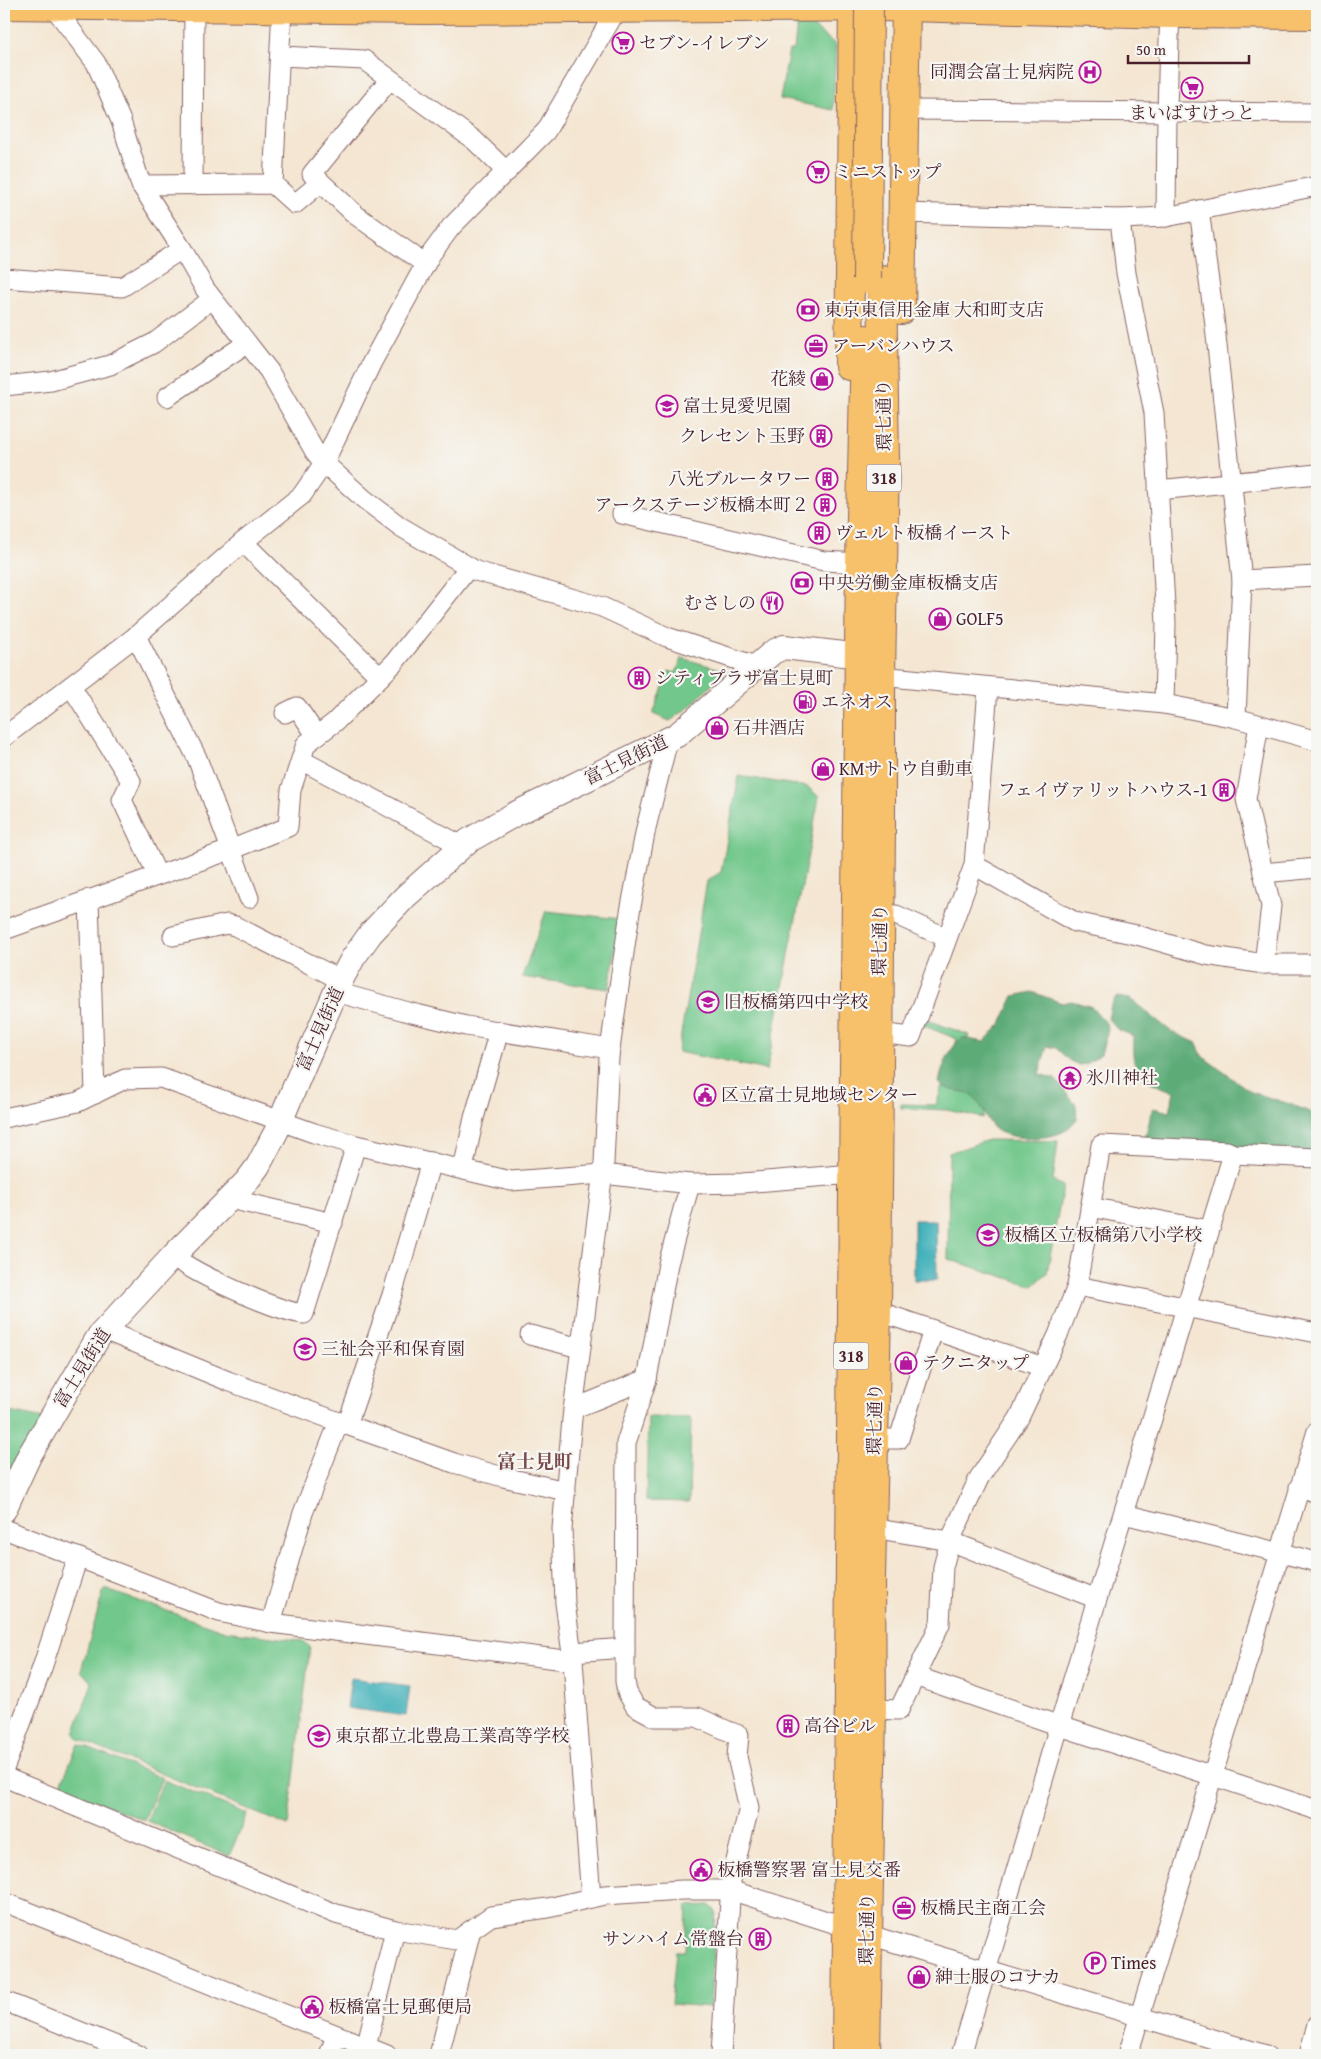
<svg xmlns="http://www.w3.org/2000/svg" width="1321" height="2059" font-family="'Gentium Book Plus','Noto Serif JP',serif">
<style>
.green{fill:#72c88c;stroke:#5e745c}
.forest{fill:#5dac78;stroke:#546652}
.water{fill:#40b0b9;stroke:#456872}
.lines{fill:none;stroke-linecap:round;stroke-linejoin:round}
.minor-casing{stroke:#866565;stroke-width:21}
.tertiary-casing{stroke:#866565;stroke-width:26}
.primary-casing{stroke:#866565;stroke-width:30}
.trunk-casing{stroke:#866565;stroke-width:30}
.motorway-casing{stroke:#866565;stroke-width:30}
.minor{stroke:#fff;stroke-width:19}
.tertiary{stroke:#fff;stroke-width:24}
.primary{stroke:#f7c06b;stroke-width:28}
.trunk{stroke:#f7c06b;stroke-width:28}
.motorway{stroke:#f7c06b;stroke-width:28}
.primary-bridge-casing{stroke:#866565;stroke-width:30;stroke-linecap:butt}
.primary-bridge{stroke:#f7c06b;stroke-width:28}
.labels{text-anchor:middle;stroke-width:4.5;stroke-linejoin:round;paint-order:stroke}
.shield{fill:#f6f6f2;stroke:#7e6067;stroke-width:1}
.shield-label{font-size:16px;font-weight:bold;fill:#4a1f2b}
.poi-label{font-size:18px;fill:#4a1f2b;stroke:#f6f6f2;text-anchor:start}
.street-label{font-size:18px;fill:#4a1f2b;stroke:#f6f6f2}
.neighbourhood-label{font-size:19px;font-weight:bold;fill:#794a4b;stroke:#f6f6f2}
</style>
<rect width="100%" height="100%" fill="#f6f6f2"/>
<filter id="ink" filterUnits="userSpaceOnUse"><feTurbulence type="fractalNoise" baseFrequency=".02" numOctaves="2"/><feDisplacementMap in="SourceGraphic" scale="10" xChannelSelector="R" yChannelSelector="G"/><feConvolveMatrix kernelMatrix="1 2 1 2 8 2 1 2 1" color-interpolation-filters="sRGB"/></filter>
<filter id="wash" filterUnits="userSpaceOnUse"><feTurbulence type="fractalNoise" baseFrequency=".0096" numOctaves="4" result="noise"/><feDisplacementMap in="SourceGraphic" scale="20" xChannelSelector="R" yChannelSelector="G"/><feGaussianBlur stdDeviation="1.12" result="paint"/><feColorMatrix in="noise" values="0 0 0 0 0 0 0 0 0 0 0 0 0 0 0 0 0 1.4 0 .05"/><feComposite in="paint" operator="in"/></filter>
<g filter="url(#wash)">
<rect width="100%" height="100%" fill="#f4e6d2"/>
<g class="green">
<polygon points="797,24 811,25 836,45 833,110 780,99 789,50 794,50"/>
<polygon points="682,658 720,669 722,675 688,708 670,721 653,714 669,671 676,673"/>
<polygon points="739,776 808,787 819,797 767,1070 678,1052 707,881 721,872"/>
<polygon points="546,911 621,919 609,989 522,977"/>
<polygon points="924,1019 969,1035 967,1041 1002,1054 983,1118 947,1110 901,1108 901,1104 936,1105 957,1039 922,1025"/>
<polygon points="988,1140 1058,1141 1053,1181 1063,1186 1047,1273 1033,1286 948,1259 949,1153"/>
<polygon points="4,1411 44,1419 16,1469 4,1466"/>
<polygon points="648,1417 691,1418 689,1502 646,1501"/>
<polygon points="104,1589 225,1631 304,1641 310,1647 288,1826 78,1739 74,1734 92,1683 81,1671"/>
<polygon points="78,1744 162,1778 144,1820 60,1787"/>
<polygon points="164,1780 247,1814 229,1856 147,1821"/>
<polygon points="709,1905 716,1911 710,2007 671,2004 676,1951 685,1951 687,1906"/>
</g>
<g class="forest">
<path d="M1032,992L1062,1003L1072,1001L1092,1007L1106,1023L1108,1029L1101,1054L1087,1064L1079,1065L1070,1061L1056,1048L1047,1046L1039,1074L1055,1079L1076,1105L1077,1119C1073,1123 1070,1127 1066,1130C1050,1141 1006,1141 993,1127C984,1117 983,1103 971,1095C963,1090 957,1092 949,1089C946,1088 942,1085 939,1083C942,1067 949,1048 962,1038L984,1042L1001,1024L1014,996Z"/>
<path d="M1116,997L1130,999L1172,1032L1197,1043L1202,1056L1251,1092L1290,1104L1317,1115V1152L1143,1144L1153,1108L1170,1112L1174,1091C1158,1087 1138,1079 1134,1061C1132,1053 1133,1044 1133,1036L1117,1029L1108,1019L1111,1005Z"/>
</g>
<g class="water">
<polygon points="914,1220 936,1220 937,1280 914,1280"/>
<polygon points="351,1678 410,1686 406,1716 347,1708"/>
</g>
</g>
<g filter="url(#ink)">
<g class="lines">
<g class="minor-casing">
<g id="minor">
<polyline points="53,6 96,63 121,121 141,185 182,249 205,289 269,371 315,452 324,463 364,499 401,527 476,571 602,607 667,637 756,666"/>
<polyline points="280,56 364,60 474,140 507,172"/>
<polyline points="390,79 312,174 357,216 425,264"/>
<polyline points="904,110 1317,113"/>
<polyline points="273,184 282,8"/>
<polyline points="141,185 273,184 295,204 320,183"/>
<polyline points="193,185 194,7"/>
<polyline points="1199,210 1214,317 1242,580 1236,718"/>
<polyline points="902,213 1120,219 1166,217 1317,186"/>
<polyline points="1166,217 1167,112 1170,4"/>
<polyline points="1120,219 1126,273 1154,413 1166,623 1164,704"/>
<polyline points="4,278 122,287 182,249"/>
<polyline points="4,386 51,381 110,365 154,343 212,299"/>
<polyline points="167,397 247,343"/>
<polyline points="1158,490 1317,474"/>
<polyline points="622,514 824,561 860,563"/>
<polyline points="243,542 380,677"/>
<polyline points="1242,580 1317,576"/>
<polyline points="136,636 197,758 249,898"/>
<polyline points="881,676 1164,704 1236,718 1317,741"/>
<polyline points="71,686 131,781 122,800 157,874"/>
<polyline points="285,713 297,707 316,735"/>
<polyline points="1259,725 1246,799 1271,906 1264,964"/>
<polyline points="4,737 136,636 243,542 302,495 324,463 372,362 431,254 451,227 546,131 617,9"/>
<polyline points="301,760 462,846"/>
<polyline points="974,865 1075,922 1137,935 1206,955 1264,964 1317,964"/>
<polyline points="1263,873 1317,868"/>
<polyline points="89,899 95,1094"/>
<polyline points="880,915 896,915 947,938"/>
<polyline points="4,930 230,850 288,827 291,790 306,744 335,722 394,663 469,567"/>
<polyline points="173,936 227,924 235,926 341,980"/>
<polyline points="336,992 412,1013 466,1026 610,1049"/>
<polyline points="879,1033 911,1037 974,865 988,688"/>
<polyline points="4,1118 78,1102 125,1079 161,1078 314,1133 356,1145 511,1181 603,1174 690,1184 742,1183 853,1174"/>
<polyline points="463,1169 474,1118 499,1031"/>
<polyline points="230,1199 333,1223"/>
<polyline points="1090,1207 1209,1230"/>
<path d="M173,1256C195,1274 276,1311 304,1314L356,1145"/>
<polyline points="1077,1286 1317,1333"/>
<polyline points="877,1311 1043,1367"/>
<polyline points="104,1330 228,1381 347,1425 392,1295 431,1162"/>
<polyline points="530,1335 580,1348"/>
<polyline points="573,1409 647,1379"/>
<polyline points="347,1425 454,1463 503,1477 566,1491"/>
<polyline points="874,1439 899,1439 933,1330"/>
<polyline points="1299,1487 1317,1493"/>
<polyline points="1124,1514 1317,1562"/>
<polyline points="872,1528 950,1541 1097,1599"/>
<polyline points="4,1529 219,1612 271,1623 573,1661"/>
<polyline points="271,1623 303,1513 339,1422"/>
<polyline points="625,1648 625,1681 627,1692 635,1706 655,1717 697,1717 728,1731 739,1735 737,1757 749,1808 731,1881 721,2055"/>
<polyline points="572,1652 625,1648 626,1443 647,1379 668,1264 690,1184"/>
<polyline points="915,1676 1060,1726 1317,1810"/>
<polyline points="872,1709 899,1710 940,1624 943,1567 950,1541 979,1478 1019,1418 1058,1335 1077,1286 1101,1145 1227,1151 1233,1154 1317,1158"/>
<polyline points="4,1769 42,1668 78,1557"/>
<polyline points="4,1777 336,1914 395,1930 457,1940 491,1916 548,1908 604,1895 682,1890 730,1890 886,1940 1266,2055"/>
<polyline points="591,1898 573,1661 565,1603 562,1529 572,1419 604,1163 609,1057 614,1021 630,912 646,828 668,740"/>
<polyline points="4,1902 387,2055"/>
<polyline points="4,2001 139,2055"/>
<polyline points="366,2047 395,1930"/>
<polyline points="329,2055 336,2036"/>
<polyline points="439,2055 471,1930"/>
<polyline points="961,2055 1097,1599 1233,1154"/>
<polyline points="1128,2055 1317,1431"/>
<polyline points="1309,2055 1317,2024"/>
</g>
</g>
<g class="tertiary-casing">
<polyline id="tertiary" points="4,1510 29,1456 99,1336 173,1256 247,1181 258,1166 276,1132 303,1067 341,980 353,958 371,933 406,896 468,841 515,814 677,735 773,652 784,647 860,656 872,668"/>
</g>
<g class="primary-casing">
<g id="primary">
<polyline points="901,310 906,4"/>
<polyline points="849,366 853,4"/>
<polyline points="846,2055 854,1066 860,563 865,339"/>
<polyline points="866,2055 872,1709 871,1578 877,1311 881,827 881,676 885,459 882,279"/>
</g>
</g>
<g class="trunk-casing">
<polyline id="trunk" points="4,5 424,10 906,7 1170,14 1317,15"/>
</g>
<g class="motorway-casing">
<polyline id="motorway" points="760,4 777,7"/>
</g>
<use href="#minor" class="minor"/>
<use href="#tertiary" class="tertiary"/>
<use href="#primary" class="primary"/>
<use href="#trunk" class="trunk"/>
<use href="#motorway" class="motorway"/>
<g class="primary-bridge-casing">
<polyline id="primary-bridge" points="867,279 869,4"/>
</g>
<use href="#primary-bridge" class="primary-bridge"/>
</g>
</g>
<defs>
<g id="supermarket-ring" transform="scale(1.125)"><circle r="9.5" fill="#f6f6f2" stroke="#b5179e" stroke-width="1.5"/><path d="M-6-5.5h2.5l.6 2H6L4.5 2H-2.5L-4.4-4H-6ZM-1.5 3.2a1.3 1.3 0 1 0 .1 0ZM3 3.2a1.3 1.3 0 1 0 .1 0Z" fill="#b5179e"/></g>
<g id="hospital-ring" transform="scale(1.125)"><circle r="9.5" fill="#f6f6f2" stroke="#b5179e" stroke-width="1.5"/><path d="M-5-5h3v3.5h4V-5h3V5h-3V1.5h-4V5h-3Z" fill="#b5179e"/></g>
<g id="bank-ring" transform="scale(1.125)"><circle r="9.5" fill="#f6f6f2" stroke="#b5179e" stroke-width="1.5"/><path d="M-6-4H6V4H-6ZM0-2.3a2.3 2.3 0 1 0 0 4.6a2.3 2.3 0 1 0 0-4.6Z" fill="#b5179e"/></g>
<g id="office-ring" transform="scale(1.125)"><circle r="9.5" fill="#f6f6f2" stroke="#b5179e" stroke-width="1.5"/><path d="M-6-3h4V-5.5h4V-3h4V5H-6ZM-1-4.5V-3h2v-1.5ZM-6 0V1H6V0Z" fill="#b5179e"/></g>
<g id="shop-ring" transform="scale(1.125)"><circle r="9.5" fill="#f6f6f2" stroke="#b5179e" stroke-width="1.5"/><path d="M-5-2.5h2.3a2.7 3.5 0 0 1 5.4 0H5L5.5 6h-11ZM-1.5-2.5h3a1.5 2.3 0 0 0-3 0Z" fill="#b5179e"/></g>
<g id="school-ring" transform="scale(1.125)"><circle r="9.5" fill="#f6f6f2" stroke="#b5179e" stroke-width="1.5"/><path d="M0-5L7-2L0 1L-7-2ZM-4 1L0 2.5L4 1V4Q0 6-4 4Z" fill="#b5179e"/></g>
<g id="building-ring" transform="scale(1.125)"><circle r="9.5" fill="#f6f6f2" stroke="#b5179e" stroke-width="1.5"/><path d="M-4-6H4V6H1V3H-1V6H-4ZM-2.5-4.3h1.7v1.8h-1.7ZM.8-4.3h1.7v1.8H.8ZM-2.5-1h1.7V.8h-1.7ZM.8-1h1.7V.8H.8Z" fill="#b5179e"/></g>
<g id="restaurant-ring" transform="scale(1.125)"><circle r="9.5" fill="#f6f6f2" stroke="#b5179e" stroke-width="1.5"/><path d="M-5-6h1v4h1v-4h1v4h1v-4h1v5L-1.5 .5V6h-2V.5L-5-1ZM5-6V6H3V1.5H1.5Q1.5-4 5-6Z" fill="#b5179e"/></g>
<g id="fuel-ring" transform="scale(1.125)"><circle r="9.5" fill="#f6f6f2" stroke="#b5179e" stroke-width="1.5"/><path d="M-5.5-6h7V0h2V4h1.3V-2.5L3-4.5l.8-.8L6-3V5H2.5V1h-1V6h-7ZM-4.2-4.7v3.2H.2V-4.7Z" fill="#b5179e"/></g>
<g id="temple-ring" transform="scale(1.125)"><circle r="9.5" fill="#f6f6f2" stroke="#b5179e" stroke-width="1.5"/><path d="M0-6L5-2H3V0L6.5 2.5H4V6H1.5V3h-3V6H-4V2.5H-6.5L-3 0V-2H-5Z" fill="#b5179e"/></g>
<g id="civic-ring" transform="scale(1.125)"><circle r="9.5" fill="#f6f6f2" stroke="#b5179e" stroke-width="1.5"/><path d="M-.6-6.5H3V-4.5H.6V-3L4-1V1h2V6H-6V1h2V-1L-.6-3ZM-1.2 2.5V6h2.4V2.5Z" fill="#b5179e"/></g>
<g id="parking-ring" transform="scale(1.125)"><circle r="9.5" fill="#f6f6f2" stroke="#b5179e" stroke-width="1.5"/><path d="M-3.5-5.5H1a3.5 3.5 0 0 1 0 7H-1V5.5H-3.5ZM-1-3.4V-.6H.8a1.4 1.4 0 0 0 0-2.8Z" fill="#b5179e"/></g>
</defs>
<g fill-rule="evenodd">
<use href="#supermarket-ring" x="623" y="43"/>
<use href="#hospital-ring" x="1090" y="72"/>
<use href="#supermarket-ring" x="1192" y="88"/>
<use href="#supermarket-ring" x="818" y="172"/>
<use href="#bank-ring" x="808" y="310"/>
<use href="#office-ring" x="816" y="346"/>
<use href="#shop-ring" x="822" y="379"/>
<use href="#school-ring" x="667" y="406"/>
<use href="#building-ring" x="821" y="436"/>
<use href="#building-ring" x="827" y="479"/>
<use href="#building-ring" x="825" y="505"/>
<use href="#building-ring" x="819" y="533"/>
<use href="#bank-ring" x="802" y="583"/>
<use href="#restaurant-ring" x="772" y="603"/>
<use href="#shop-ring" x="940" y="619"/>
<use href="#building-ring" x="639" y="678"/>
<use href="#fuel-ring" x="805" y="702"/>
<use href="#shop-ring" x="717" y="728"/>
<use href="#shop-ring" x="823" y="769"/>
<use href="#building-ring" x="1224" y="790"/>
<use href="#school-ring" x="708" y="1002"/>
<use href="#temple-ring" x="1070" y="1078"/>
<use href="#civic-ring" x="705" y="1095"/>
<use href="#school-ring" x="988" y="1235"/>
<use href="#school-ring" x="305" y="1349"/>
<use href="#shop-ring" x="906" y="1363"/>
<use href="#building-ring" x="788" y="1726"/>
<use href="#school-ring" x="319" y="1736"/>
<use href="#civic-ring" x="701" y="1870"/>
<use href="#office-ring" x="904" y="1908"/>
<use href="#building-ring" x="760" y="1939"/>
<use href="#parking-ring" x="1095" y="1963"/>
<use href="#shop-ring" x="919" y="1977"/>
<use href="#civic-ring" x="312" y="2007"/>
</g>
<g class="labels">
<g class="shield">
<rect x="866.5" y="464.5" width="35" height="27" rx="4"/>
<rect x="833.5" y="1342.5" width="35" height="27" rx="4"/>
</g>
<g class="shield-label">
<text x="884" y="484">318</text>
<text x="851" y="1362">318</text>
</g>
<g class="poi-label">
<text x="639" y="49">セブン-イレブン</text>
<text x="1074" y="78" text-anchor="end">同潤会富士見病院</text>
<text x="1192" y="119" text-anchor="middle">まいばすけっと</text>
<text x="834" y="178">ミニストップ</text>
<text x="824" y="316">東京東信用金庫 大和町支店</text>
<text x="832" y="352">アーバンハウス</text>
<text x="806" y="385" text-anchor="end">花綾</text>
<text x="683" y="412">富士見愛児園</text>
<text x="805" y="442" text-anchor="end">クレセント玉野</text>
<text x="811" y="485" text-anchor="end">八光ブルータワー</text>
<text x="809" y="511" text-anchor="end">アークステージ板橋本町２</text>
<text x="835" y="539">ヴェルト板橋イースト</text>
<text x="818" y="589">中央労働金庫板橋支店</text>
<text x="756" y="609" text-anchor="end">むさしの</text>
<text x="956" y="625">GOLF5</text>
<text x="655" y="684">シティプラザ富士見町</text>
<text x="821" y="708">エネオス</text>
<text x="733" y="734">石井酒店</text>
<text x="839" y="775">KMサトウ自動車</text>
<text x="1208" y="796" text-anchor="end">フェイヴァリットハウス-1</text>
<text x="724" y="1008">旧板橋第四中学校</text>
<text x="1086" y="1084">氷川神社</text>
<text x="721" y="1101">区立富士見地域センター</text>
<text x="1004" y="1241">板橋区立板橋第八小学校</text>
<text x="321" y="1355">三祉会平和保育園</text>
<text x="922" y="1369">テクニタップ</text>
<text x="804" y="1732">高谷ビル</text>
<text x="335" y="1742">東京都立北豊島工業高等学校</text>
<text x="717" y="1876">板橋警察署 富士見交番</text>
<text x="920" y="1914">板橋民主商工会</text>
<text x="744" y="1945" text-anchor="end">サンハイム常盤台</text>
<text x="1111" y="1969">Times</text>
<text x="935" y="1983">紳士服のコナカ</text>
<text x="328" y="2013">板橋富士見郵便局</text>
</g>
<g class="street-label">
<text transform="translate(884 415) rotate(-91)" y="6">環七通り</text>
<text transform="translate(626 760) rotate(-26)" y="6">富士見街道</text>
<text transform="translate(880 940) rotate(-89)" y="6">環七通り</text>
<text transform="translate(320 1029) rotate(-66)" y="6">富士見街道</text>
<text transform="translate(82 1368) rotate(-58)" y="6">富士見街道</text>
<text transform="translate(875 1419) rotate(-89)" y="6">環七通り</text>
<text transform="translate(867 1929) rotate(-89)" y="6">環七通り</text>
</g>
<g class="neighbourhood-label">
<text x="535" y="1468">富士見町</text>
</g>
</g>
<rect width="1321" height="2059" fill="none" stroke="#f6f6f2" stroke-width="20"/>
<path d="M1128 55v8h121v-8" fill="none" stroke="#4a1f2b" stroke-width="2.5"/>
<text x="1136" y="55" font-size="15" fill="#4a1f2b" stroke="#f6f6f2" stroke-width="4" paint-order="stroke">50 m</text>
</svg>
